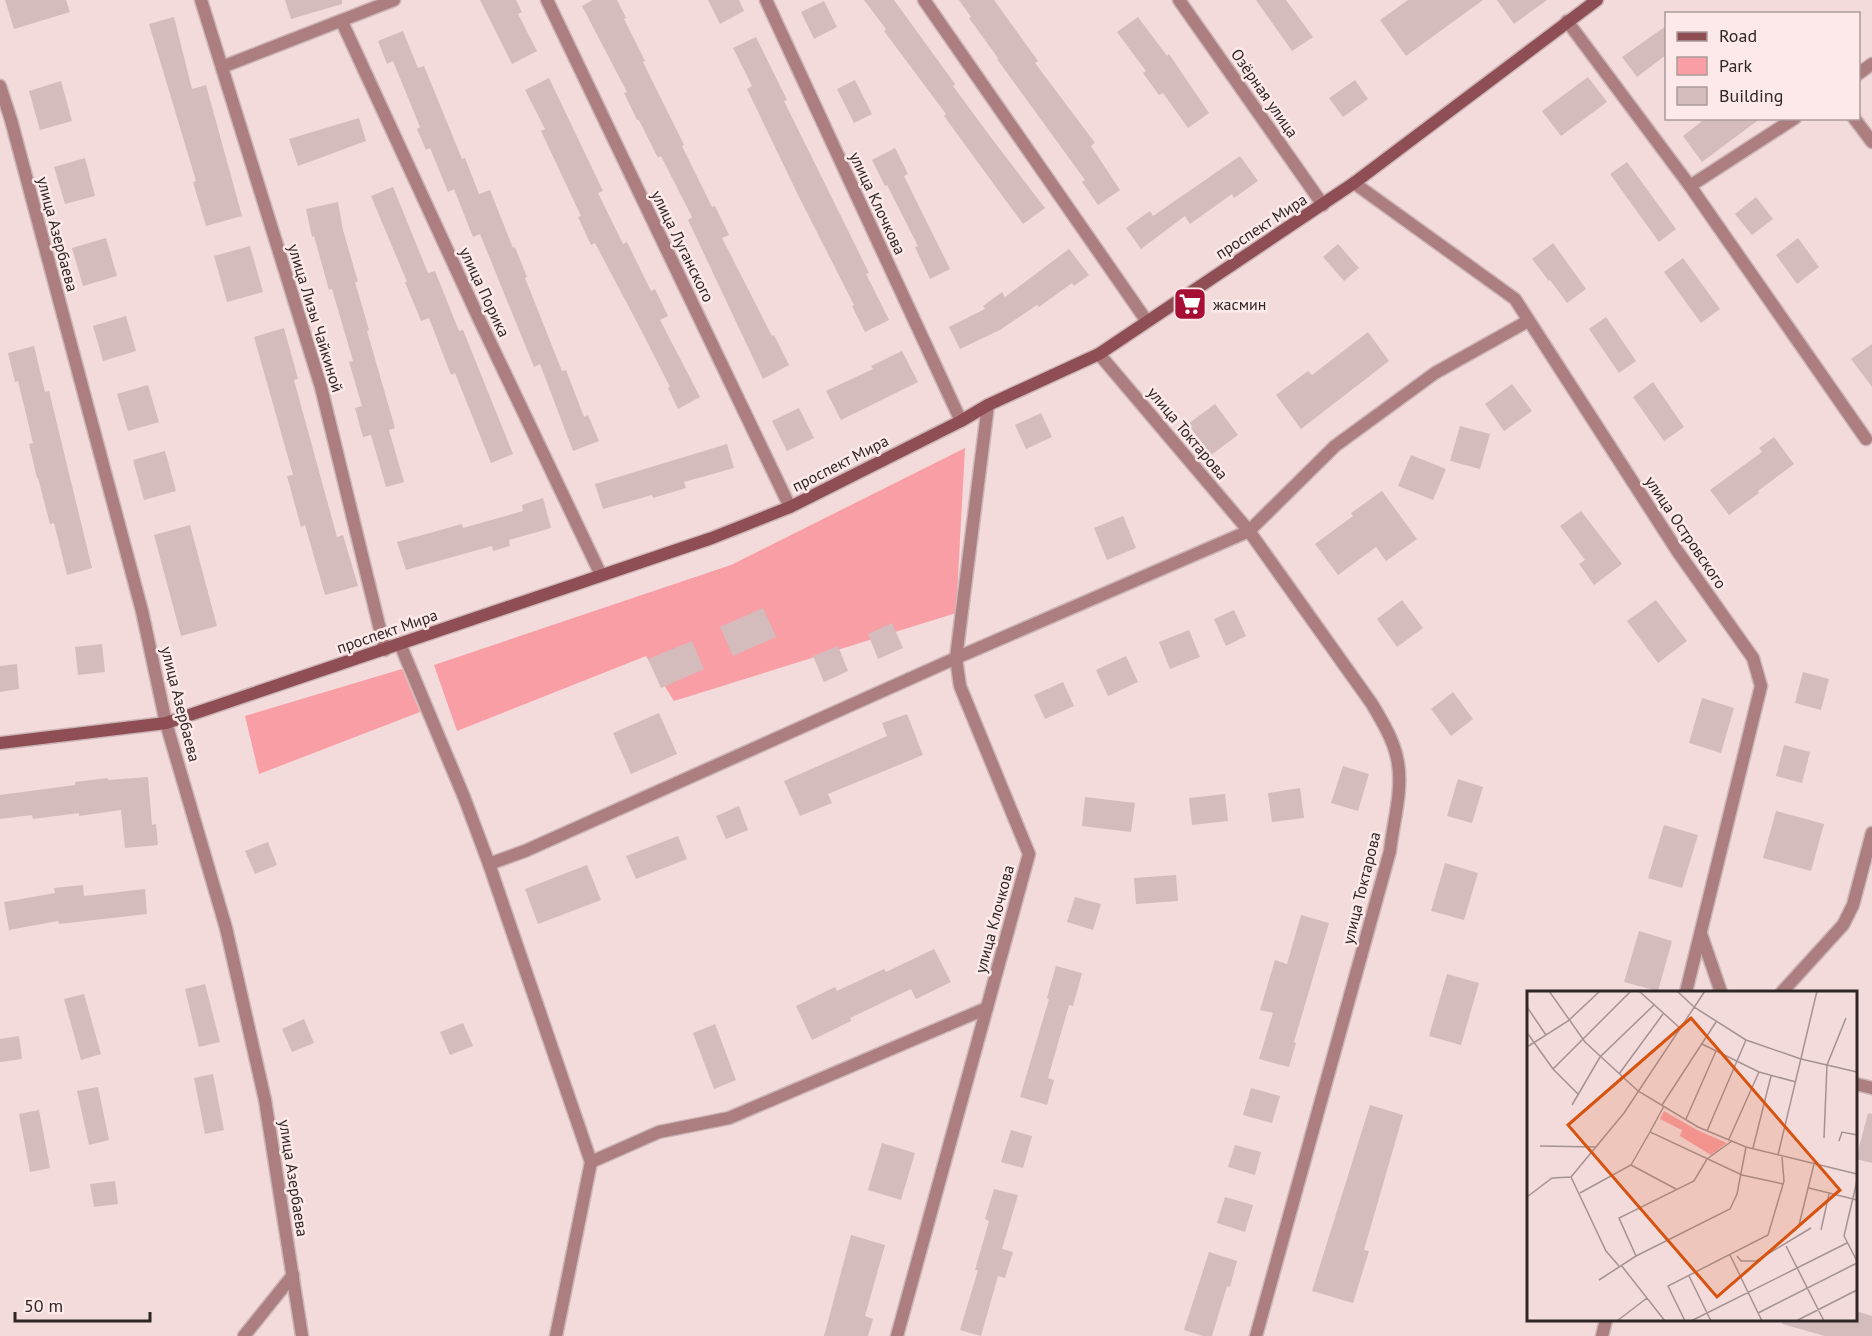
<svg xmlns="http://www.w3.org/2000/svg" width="1872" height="1336" font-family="'PT Sans',sans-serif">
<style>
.green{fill:#f89ea4}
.building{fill:#d4bcbd}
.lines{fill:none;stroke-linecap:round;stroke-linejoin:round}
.minor-casing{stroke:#ccb6b7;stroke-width:15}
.tertiary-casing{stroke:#ccb6b7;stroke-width:15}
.secondary-casing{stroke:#ccb6b7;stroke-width:15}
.minor{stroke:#ad7e80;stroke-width:12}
.tertiary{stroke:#ad7e80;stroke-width:12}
.secondary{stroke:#8f4e53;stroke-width:12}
.labels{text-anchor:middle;stroke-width:5;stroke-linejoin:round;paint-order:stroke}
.street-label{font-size:16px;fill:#2f2626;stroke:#fde9e9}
.poi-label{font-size:16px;fill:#2f2626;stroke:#fde9e9;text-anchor:start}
.inset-road{fill:none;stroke:#a59293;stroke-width:1.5}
.view{fill:#d6540f;fill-opacity:0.15;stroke:#d6540f;stroke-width:3}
.inset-edge{fill:none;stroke:#2f2626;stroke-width:3}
</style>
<rect width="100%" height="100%" fill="#f3dadb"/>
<g class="green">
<polygon points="965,448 956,613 674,701 646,656 457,731 434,665 731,565"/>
<polygon points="402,669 420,712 259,774 245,716"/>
</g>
<g class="building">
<polygon points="5,0 66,0 70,12 14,29"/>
<polygon points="285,0 342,0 342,4 291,19"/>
<polygon points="480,0 516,0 522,12 518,14 537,51 512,64"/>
<polygon points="593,0 617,0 626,18 624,19 645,61 643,62 684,145 682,146 712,207 715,206 729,235 722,238 772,336 774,335 789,365 763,379 688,220 692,217 661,156 658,158 639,120 637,120 624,93 627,92 582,6"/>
<polygon points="708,0 739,0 744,11 720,24"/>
<polygon points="864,0 894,0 955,84 953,86 992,139 1045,208 1023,224 944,116 946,114 884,31 886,29"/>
<polygon points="959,0 994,0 1038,61 1035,63 1095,143 1091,146 1120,190 1098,205 1082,182 1085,180 997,59 998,58 969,18 971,17"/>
<polygon points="1256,0 1286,0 1313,37 1292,51"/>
<polygon points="1408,0 1483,0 1406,56 1380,20"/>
<polygon points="1497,0 1547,0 1514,24"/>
<polygon points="824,1 837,27 814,39 801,12"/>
<polygon points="174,17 192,89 206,85 242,216 206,226 193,182 196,181 149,24"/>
<polygon points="1138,17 1167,56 1169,54 1209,113 1188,128 1163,93 1159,95 1143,73 1146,71 1117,32"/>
<polygon points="1666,26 1666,55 1637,77 1622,57"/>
<polygon points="403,31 418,68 424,66 462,159 465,158 479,194 490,190 513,248 515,247 527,277 525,278 562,371 566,370 584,417 588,415 599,441 573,451 540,364 534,367 480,234 473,237 454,189 448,192 430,148 426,150 417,129 420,127 393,61 387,64 378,41"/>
<polygon points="756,37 787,100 784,101 869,273 866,274 889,320 865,332 852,306 854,305 799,197 747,89 752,86 733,48"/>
<polygon points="1588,77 1607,102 1561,136 1542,111"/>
<polygon points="549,78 603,191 598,193 623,244 627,242 651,291 655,289 668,316 660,320 700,397 678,409 668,388 670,387 641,330 595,243 591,245 578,217 581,216 541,131 545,129 525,90"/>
<polygon points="855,80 872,114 854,123 837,89"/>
<polygon points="1355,80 1368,99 1343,117 1329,98"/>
<polygon points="61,81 72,121 40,130 29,91"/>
<polygon points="359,118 366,141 298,166 289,139"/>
<polygon points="1706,118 1761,118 1702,162 1683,136"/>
<polygon points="895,148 908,174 904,176 950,269 930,279 915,247 918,246 887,185 885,186 872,160"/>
<polygon points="1240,156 1258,181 1234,198 1232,194 1190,224 1185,216 1141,249 1126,228 1150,211 1153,216"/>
<polygon points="85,158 95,196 65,204 54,167"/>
<polygon points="1627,162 1676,229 1659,242 1610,174"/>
<polygon points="393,187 428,273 435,271 459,331 463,330 513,454 491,463 455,373 451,375 429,318 421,321 405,282 407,282 371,196"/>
<polygon points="1756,197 1773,219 1752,235 1735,214"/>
<polygon points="338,202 343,230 358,282 355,282 369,330 367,331 395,428 389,430 404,482 386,487 371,435 363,437 355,408 362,406 349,362 353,361 332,289 329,290 314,236 312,237 306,209"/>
<polygon points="106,238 117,276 83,286 72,248"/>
<polygon points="1798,238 1819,267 1797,284 1776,255"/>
<polygon points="1553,243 1586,289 1567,303 1550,280 1549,281 1532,259"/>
<polygon points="1338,244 1359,268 1344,281 1323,257"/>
<polygon points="250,246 263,292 227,302 214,256"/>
<polygon points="1069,249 1089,275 1074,286 1072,283 1039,307 1037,305 1000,330 960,349 949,327 985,309 983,306 1002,292 1005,297"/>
<polygon points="1683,258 1720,309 1701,323 1664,272"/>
<polygon points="126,316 136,351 103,361 93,326"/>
<polygon points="1606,317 1636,361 1619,373 1589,329"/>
<polygon points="284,328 298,379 294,380 337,537 343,535 358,586 325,595 305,525 301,527 287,476 293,475 254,337"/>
<polygon points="1368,332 1389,361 1301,429 1276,395 1308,371 1312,375"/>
<polygon points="1872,344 1872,387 1851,359"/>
<polygon points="34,346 45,392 49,391 92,568 67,575 54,523 50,524 38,478 37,478 29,444 33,443 18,381 15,382 8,353"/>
<polygon points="902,351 918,382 841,420 826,391 873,369 871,366"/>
<polygon points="1653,382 1684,427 1664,441 1633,397"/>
<polygon points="1512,384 1532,411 1504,431 1485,404"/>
<polygon points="148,385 159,422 128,431 117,394"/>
<polygon points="1215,404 1238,435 1211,455 1188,424"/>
<polygon points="799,408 814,438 787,451 772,421"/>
<polygon points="1041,413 1052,437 1026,449 1015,425"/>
<polygon points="1460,426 1490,434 1480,469 1450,461"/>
<polygon points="1774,437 1794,464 1758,491 1759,493 1729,515 1710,490 1762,452 1759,448"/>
<polygon points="727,444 734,468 684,482 686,488 653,498 652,495 603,509 595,484"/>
<polygon points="165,451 176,491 144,500 133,460"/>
<polygon points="1411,455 1446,469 1433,500 1398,486"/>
<polygon points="1382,491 1417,539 1386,561 1376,547 1338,575 1315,544 1353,516 1351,513"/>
<polygon points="543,498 551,528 509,540 510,546 493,551 492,546 406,570 397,542 462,524 463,528 523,511 522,505"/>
<polygon points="1581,511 1622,564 1594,585 1579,564 1585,560 1560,526"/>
<polygon points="1123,516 1136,548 1107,560 1094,528"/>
<polygon points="190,525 217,626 181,636 154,535"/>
<polygon points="1402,600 1423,628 1397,647 1377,619"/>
<polygon points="1656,600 1687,641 1658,663 1627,621"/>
<polygon points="763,608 776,637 733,656 720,627"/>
<polygon points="1234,610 1246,636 1226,646 1214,619"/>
<polygon points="892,623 903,648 878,659 868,634"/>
<polygon points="1189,630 1200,657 1170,669 1159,642"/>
<polygon points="692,641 704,669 661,688 648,659"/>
<polygon points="102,644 105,672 78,675 75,647"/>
<polygon points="838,646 848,671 824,682 813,656"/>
<polygon points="1126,656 1138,682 1108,696 1096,670"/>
<polygon points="17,664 19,689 0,692 0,666"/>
<polygon points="1803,672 1829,679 1821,710 1795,703"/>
<polygon points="1063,682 1074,706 1045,719 1034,695"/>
<polygon points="1453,692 1473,719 1451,736 1431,709"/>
<polygon points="1702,698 1734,708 1721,753 1689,743"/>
<polygon points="659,713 677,754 631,774 613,733"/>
<polygon points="907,714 923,755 828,794 832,803 800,816 784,781 887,736 882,723"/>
<polygon points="1784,745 1810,752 1802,783 1776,776"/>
<polygon points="1343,766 1369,774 1358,811 1331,803"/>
<polygon points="148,777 152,825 156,824 158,845 125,848 121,810 79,816 79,813 33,819 32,815 0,819 0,795 75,785 75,782 108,778 108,780"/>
<polygon points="1458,779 1483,787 1472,823 1447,816"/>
<polygon points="1300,788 1304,818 1272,822 1268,793"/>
<polygon points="1225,794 1228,821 1192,825 1189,798"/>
<polygon points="1085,797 1135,803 1131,832 1082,826"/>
<polygon points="739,806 748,830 726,839 716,816"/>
<polygon points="1776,811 1824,824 1811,871 1763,858"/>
<polygon points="1664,825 1698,835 1682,888 1648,878"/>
<polygon points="678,836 687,859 636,879 626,856"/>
<polygon points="268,842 277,865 255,874 245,851"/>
<polygon points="1445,863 1478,873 1464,920 1431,911"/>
<polygon points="587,865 601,900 538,924 525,889"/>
<polygon points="1176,875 1178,901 1136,904 1134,878"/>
<polygon points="83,885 84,896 145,889 147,914 59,924 58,921 9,930 4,902 55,893 54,888"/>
<polygon points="1075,897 1101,904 1093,930 1067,922"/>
<polygon points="1301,915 1329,923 1294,1042 1296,1043 1289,1067 1259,1059 1273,1013 1260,1010 1275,960 1287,964"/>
<polygon points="1639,931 1672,941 1658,991 1624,982"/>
<polygon points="934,949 951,982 916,999 911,989 850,1018 851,1021 812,1040 796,1006 835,987 837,991 884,969 886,972"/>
<polygon points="1056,966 1082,973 1073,1006 1069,1005 1048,1078 1054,1080 1047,1105 1020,1097 1049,999 1047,998"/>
<polygon points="1447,974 1479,983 1461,1045 1429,1036"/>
<polygon points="205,984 220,1042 199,1047 185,989"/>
<polygon points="84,994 101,1054 81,1060 64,999"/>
<polygon points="304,1019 314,1043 292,1052 282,1029"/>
<polygon points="463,1023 473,1046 450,1055 440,1032"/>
<polygon points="715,1024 736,1080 714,1089 693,1033"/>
<polygon points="19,1036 22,1059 0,1062 0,1039"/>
<polygon points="213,1074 224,1130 205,1134 194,1078"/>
<polygon points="98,1087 109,1140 89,1145 77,1091"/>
<polygon points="1251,1088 1280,1096 1272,1123 1243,1115"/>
<polygon points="1370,1105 1403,1115 1364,1250 1369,1251 1353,1303 1312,1291"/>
<polygon points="39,1110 50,1168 30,1172 19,1114"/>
<polygon points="1868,1113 1872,1114 1872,1163 1856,1159"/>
<polygon points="1011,1130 1032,1136 1023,1168 1001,1162"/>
<polygon points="882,1143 915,1153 901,1200 868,1190"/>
<polygon points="1235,1145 1261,1152 1255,1175 1228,1167"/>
<polygon points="115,1181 118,1204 94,1207 90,1184"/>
<polygon points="994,1189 1018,1195 1002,1249 1013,1252 1005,1278 998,1276 981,1336 960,1330 978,1270 975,1270 989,1221 985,1219"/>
<polygon points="1225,1197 1253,1205 1245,1232 1217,1223"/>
<polygon points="851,1235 885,1245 865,1316 873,1319 868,1336 824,1336"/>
<polygon points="1209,1252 1237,1261 1230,1287 1227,1286 1212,1336 1203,1336 1184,1330"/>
<polygon points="1856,1311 1872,1316 1872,1336 1825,1336 1782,1324 1783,1320 1856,1320"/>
</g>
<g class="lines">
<g class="minor-casing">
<g id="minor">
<polyline points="201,0 321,387 385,650"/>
<polyline points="547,0 790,507"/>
<polyline points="766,0 961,421"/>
<polyline points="924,0 1146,320"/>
<polyline points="1567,21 1690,186 1866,439"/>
<polyline points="342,22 480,321 601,575"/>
<polyline points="222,67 394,0"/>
<polyline points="1858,74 1872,64"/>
<polyline points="0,86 11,120 142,611 166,723 226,928 265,1100 302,1336"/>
<polyline points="1854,118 1872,142"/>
<polyline points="1354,183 1515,299 1678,552 1753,658 1761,686 1686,992"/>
<polyline points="1690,186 1795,118"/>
<path d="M1099,354L1249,531L1372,704C1382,721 1393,739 1397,758C1404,788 1393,822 1390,851L1256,1336"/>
<polyline points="400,644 464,797 489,864 525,851 956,658 1249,531 1335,446 1435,373 1528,321"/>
<polyline points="489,864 591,1162 556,1336"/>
<polyline points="1701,934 1721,992"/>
<polyline points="1782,992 1843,925 1853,905 1872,833"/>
<polyline points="1856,1084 1872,1088"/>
<polyline points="591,1162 659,1132 729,1118 987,1008"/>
<polyline points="244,1336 293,1275"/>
<polyline points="897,1336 1029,854 960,686 956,658 988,405"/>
<polyline points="1602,1336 1606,1320"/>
</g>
</g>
<g class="tertiary-casing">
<polyline id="tertiary" points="1179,0 1323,205"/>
</g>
<g class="secondary-casing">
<polyline id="secondary" points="0,743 166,723 712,538 790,507 961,421 988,405 1099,354 1354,183 1597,0"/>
</g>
<use href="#minor" class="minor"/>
<use href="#tertiary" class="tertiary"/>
<use href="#secondary" class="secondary"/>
</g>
<defs>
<g id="supermarket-square" transform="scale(1.725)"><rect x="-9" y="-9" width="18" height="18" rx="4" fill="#a70e36" stroke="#fde9e9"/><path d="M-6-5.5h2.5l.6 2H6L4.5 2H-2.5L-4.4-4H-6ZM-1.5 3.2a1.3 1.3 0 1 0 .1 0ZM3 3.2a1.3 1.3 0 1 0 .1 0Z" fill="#fff"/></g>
</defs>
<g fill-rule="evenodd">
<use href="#supermarket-square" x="1190" y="304"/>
</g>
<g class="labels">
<g class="street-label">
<text transform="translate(1265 93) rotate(55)" y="6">Озёрная улица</text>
<text transform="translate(878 203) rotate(65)" y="6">улица Клочкова</text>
<text transform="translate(1261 226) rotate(-33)" y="6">проспект Мира</text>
<text transform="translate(58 234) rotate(75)" y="6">улица Азербаева</text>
<text transform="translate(683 246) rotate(64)" y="6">улица Луганского</text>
<text transform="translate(485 292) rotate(65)" y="6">улица Порика</text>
<text transform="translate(316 318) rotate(73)" y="6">улица Лизы Чайкиной</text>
<text transform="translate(1188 433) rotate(50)" y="6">улица Токтарова</text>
<text transform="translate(840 463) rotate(-27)" y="6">проспект Мира</text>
<text transform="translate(1686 532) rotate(56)" y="6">улица Островского</text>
<text transform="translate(387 631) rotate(-19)" y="6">проспект Мира</text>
<text transform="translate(181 704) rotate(76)" y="6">улица Азербаева</text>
<text transform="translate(1361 888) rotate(-76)" y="6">улица Токтарова</text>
<text transform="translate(994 919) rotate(-75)" y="6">улица Клочкова</text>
<text transform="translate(294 1178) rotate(81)" y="6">улица Азербаева</text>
</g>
<g class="poi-label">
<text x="1213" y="310">жасмин</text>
</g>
</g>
<g transform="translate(1527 991)">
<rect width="330" height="330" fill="#f3dadb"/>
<path d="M137,120L170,139L200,152L184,164L153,145L155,139L133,128Z" fill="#f89ea4"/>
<path class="inset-road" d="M22,0L58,51L111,100L171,136L219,156L330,183M112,0L154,38M150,0L167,16L219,49L274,68L330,81M0,16L19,44M1,43L26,78L51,103M175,53L232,81L269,91M0,56L41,30L73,0M26,78L104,0M92,83L136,23M45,114L73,66L127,14M135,114L189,31M137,115L123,141L215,184L256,193M159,128L189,60M180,140L219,49M297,147L300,74L319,27M202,148L232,81M312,150L315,141L330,144M13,155L69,156M226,157L244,85M251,164L290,0M104,174L149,198M44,186L97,122L178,0M44,186L79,260L92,275M330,190L317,245L330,270M282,197L330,209M53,202L104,174L123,141M0,206L25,187L44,186M272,234L287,173M294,239L302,203M259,255L297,330M203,264L235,330M109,265L92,227L167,190L180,168L205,150M210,265L214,270H229L284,237M94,274L138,330M162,285L184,330M72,289L109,265L203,218L210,203L219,156M231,322L330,272M90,330L120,307M158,330L141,295L241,244L257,190L255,166M164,330L320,252M269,330L330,299"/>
<path class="view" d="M164,27L313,199L190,306L41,134Z"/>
<rect width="330" height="330" class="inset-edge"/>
</g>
<rect x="1665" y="12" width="195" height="108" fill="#fde9e9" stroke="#ab9b9b" stroke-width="1.5"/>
<rect x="1677" y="32" width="30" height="9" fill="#8f4e53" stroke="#ab9b9b" stroke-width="1.5"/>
<text x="1719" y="42" font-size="18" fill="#2f2626">Road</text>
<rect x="1677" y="57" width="30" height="18" fill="#f89ea4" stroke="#ab9b9b" stroke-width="1.5"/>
<text x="1719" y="72" font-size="18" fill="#2f2626">Park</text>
<rect x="1677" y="87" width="30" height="18" fill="#d4bcbd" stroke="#ab9b9b" stroke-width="1.5"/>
<text x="1719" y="102" font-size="18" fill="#2f2626">Building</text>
<path d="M15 1312v9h135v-9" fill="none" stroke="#2f2626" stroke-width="3"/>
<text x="24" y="1312" font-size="18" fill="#2f2626" stroke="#fde9e9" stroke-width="4.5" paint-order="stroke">50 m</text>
</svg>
